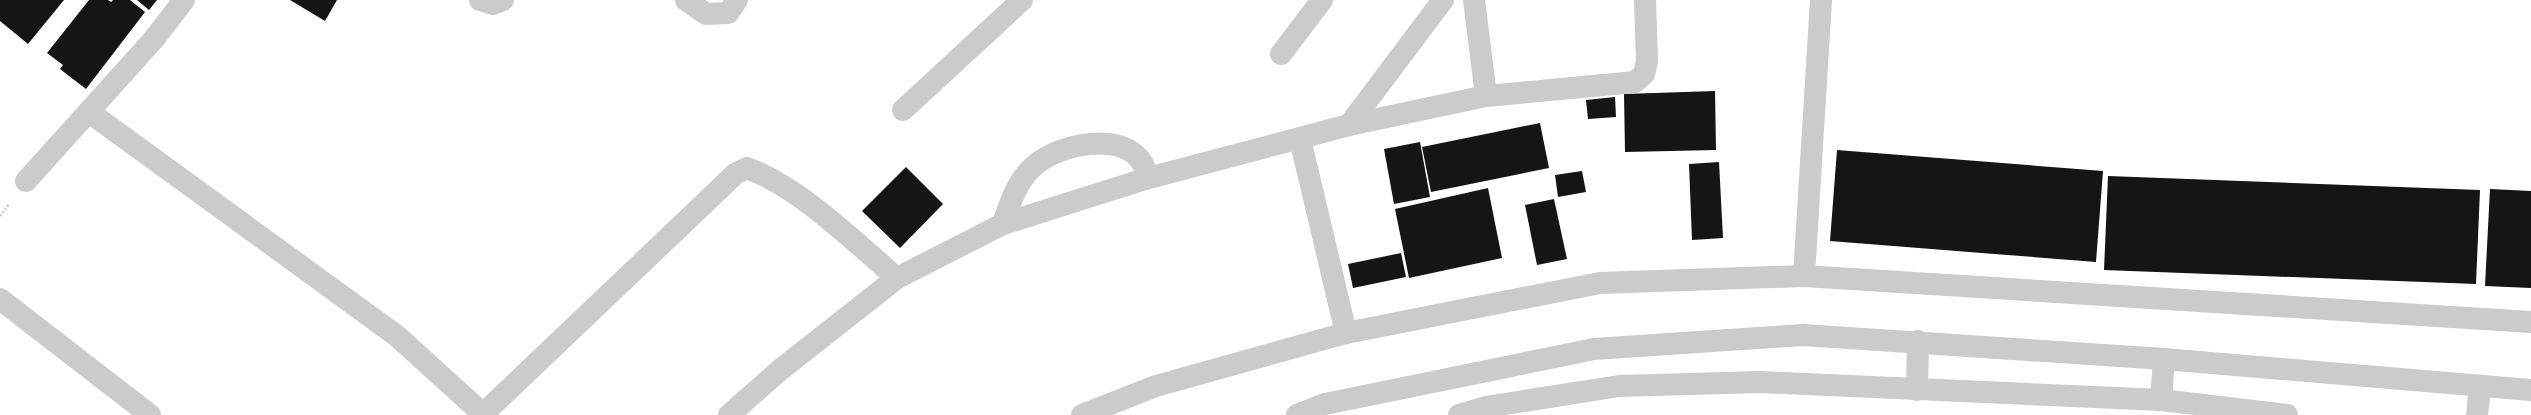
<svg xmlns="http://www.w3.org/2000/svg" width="2531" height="415" font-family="Signika,sans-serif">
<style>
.building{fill:#151515}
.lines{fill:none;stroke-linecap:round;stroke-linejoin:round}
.path{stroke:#cbcbcb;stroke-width:2.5;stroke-dasharray:2 2;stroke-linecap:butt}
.minor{stroke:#cbcbcb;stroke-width:22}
.tertiary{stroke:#cbcbcb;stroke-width:22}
</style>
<rect width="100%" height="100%" fill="#fff"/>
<g class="building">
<polygon points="0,0 64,0 28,44 0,21"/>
<polygon points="89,0 108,0 111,2 113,0 130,0 145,12 86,89 60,69 63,65 47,53"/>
<polygon points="137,0 157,0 149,10"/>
<polygon points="290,0 337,0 325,21"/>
<polygon points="1715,91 1716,150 1625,152 1624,94"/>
<polygon points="1615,97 1616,117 1588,119 1586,100"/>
<polygon points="1540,123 1549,168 1431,192 1422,147"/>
<polygon points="1420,142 1430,197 1394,204 1384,149"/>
<polygon points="1837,150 2103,171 2096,262 1830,241"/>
<polygon points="1719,162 1723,238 1692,240 1689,164"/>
<polygon points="906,167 943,204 900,248 862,211"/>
<polygon points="1582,171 1586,192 1558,197 1555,175"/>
<polygon points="2108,176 2480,190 2476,284 2104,270"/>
<polygon points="1488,188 1502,258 1409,278 1395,209"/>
<polygon points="2490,189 2531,191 2531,288 2485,286"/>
<polygon points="1554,199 1567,259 1537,265 1525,205"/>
<polygon points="1401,253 1406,277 1353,288 1348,264"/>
</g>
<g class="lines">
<polyline class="path" points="0,216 9,204"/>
<g class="minor">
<polyline points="480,0 493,4 503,0"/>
<polyline points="686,0 706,14 728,13 737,0"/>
<polyline points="1474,0 1486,96"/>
<polyline points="1281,54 1322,0"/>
<polyline points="903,110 1022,0"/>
<polyline points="89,112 397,336 484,415"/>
<polyline points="1349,125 1443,0"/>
<polyline points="1300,139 1346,333"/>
<polyline points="26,181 154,39 184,0"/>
<path d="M1003,224C1010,203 1017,180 1035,165C1059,144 1124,130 1143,164C1145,168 1145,175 1145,179"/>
<polyline points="1804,276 1821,0"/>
<polyline points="0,299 150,415"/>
<polyline points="1917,390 1918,341"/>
<polyline points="2161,400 2164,359"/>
<path d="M483,414L709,199L735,174L747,168C802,189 852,240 897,278"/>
<polyline points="729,415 780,370 897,278 1003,224 1145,179 1349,125 1486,96 1635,82 1644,74 1647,61 1645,0"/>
<polyline points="1459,415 1486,407 1619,386 1760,382 2161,400 2287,415"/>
<polyline points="2477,415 2480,387"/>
</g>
<g class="tertiary">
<polyline points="1082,415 1156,386 1346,333 1600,283 1804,276 2531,322"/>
<polyline points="1297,415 1325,404 1594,349 1803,335 2164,359 2531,390"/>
</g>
</g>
</svg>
